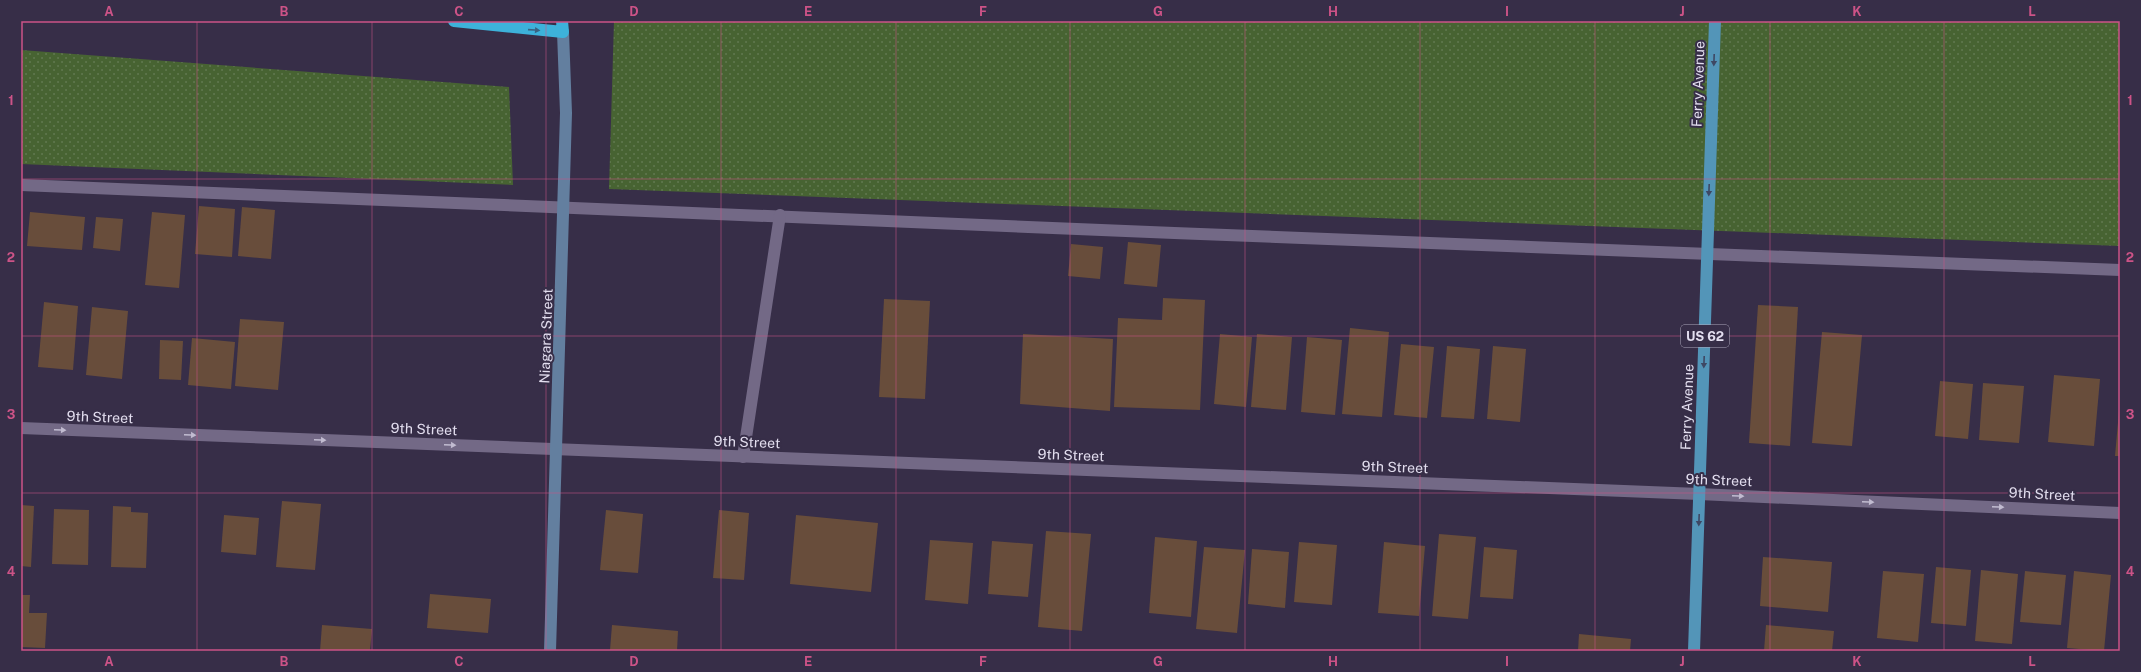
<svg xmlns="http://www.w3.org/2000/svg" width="2141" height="672" font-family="'Public Sans',sans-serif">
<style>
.grass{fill:url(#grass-dots)}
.building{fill:#684d3b}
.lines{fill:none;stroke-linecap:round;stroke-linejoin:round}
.lane{stroke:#736986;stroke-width:12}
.street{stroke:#736986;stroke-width:12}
.secondary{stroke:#637f9f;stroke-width:12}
.primary{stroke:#5395b8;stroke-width:12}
.highway{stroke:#3db2da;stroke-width:12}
.oneway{fill:#396382}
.oneway2{fill:#3e4864}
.oneway3{fill:#c1bbd0}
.grid{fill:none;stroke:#cc5387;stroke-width:1;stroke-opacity:0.55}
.labels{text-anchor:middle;stroke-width:4;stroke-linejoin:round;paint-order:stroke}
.shield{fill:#372e48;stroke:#afa9bd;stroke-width:1}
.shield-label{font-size:13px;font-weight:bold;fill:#e3deef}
.street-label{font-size:14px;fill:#e3deef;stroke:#372e48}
.neatline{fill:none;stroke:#cc5387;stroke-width:1.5}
.grid-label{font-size:13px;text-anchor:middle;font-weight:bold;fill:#cc5387}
</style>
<defs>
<pattern id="grass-dots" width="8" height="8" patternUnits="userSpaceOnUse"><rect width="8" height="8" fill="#476332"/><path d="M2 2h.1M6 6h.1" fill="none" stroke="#617950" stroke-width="1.8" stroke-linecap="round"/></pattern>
</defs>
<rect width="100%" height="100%" fill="#372e48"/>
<g class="grass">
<polygon points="614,21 2120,21 2120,246 609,189"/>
<polygon points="21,50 509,87 513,185 21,164"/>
</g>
<g class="building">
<polygon points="199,206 235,209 232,257 195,254"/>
<polygon points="242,207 275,210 271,259 238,256"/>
<polygon points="30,212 85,217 82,250 27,246"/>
<polygon points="152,212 185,215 179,288 145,285"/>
<polygon points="96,217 123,219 120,251 93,248"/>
<polygon points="1128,242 1161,245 1157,287 1124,284"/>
<polygon points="1071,244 1103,247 1100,279 1068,276"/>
<polygon points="1163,298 1205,300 1200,410 1114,407 1118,318 1162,320"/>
<polygon points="884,299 930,301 925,399 879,397"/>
<polygon points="44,302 78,306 73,370 38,367"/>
<polygon points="1758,305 1798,307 1790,446 1749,443"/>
<polygon points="92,307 128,311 122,379 86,375"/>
<polygon points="240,319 284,322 278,390 235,386"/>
<polygon points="1350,328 1389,332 1382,417 1342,414"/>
<polygon points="1822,332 1862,335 1852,446 1812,443"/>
<polygon points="1023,334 1113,339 1110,411 1020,404"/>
<polygon points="1220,334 1252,337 1246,407 1214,404"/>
<polygon points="1257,334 1292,337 1286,410 1251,407"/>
<polygon points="1307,337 1342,340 1335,415 1301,412"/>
<polygon points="192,338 235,342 231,389 188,385"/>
<polygon points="160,340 183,341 181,380 159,379"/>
<polygon points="1401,344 1434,347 1427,418 1394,415"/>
<polygon points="1447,346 1480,349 1474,419 1441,417"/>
<polygon points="1493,346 1526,349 1520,422 1487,419"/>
<polygon points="2054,375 2100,379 2094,446 2048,442"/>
<polygon points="1940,381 1973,384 1968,439 1935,436"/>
<polygon points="1983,383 2024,386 2019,443 1979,440"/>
<polygon points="2119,411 2120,411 2120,456 2115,456"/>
<polygon points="282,501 321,504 315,570 276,567"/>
<polygon points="21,505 34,506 31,567 21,566"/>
<polygon points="113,506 131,507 131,512 148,513 146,568 111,567"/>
<polygon points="54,509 89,510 88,565 52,564"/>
<polygon points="606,510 643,514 638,573 600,570"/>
<polygon points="719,510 749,513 744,580 713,578"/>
<polygon points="224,515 259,518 256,555 221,552"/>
<polygon points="796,515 878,523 871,592 790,584"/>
<polygon points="1046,531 1091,534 1082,631 1038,627"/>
<polygon points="1439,534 1476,537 1468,619 1432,616"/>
<polygon points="1155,537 1197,541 1191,617 1149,613"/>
<polygon points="930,540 973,543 968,604 925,600"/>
<polygon points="992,541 1033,544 1028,597 988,594"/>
<polygon points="1299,542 1337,545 1332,605 1294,602"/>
<polygon points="1384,542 1425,546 1419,616 1378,613"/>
<polygon points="1204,547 1245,550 1237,633 1196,629"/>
<polygon points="1484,547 1517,550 1513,599 1480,597"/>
<polygon points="1252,549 1289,552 1285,608 1248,604"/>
<polygon points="1763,557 1832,562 1828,612 1760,606"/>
<polygon points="1936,567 1971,570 1966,626 1931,623"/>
<polygon points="1981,570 2018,574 2012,644 1975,641"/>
<polygon points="1883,571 1924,574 1918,642 1877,638"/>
<polygon points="2025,571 2066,575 2061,625 2020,622"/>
<polygon points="2074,571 2111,575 2104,651 2067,648"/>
<polygon points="430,594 491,599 488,633 427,628"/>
<polygon points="21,595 30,595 29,613 47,613 45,648 21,647"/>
<polygon points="322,625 372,629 370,651 320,651"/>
<polygon points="612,625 678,631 677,651 610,650"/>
<polygon points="1766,625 1834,631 1832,651 1764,651"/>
<polygon points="1579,634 1631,639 1630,651 1578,651"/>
</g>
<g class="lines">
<g class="lane">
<path d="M21,185C721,212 1420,246 2120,270"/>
<polyline points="743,457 780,215"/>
</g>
<polyline class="street" points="21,428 1699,494 2120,513"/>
<polyline class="secondary" points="550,651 566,113 563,32"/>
<polyline class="primary" points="1694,651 1715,21"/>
<polyline class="highway" points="454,21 563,32 562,21"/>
</g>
<defs><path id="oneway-solid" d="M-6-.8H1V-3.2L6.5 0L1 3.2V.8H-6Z"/></defs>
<use class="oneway" href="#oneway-solid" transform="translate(534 30) rotate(4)"/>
<g class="oneway2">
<use href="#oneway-solid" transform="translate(1714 60) rotate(92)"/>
<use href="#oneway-solid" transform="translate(1709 190) rotate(92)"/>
<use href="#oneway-solid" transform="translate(1704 362) rotate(92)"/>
<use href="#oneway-solid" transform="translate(1699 520) rotate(92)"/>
</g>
<g class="oneway3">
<use href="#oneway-solid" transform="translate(60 430) rotate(2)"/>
<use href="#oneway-solid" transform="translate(190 435) rotate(2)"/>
<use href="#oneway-solid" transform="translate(320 440) rotate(2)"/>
<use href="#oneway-solid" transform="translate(450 445) rotate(2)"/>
<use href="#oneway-solid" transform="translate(1738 496) rotate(3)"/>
<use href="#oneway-solid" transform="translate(1868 502) rotate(3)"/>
<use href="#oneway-solid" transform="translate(1998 507) rotate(3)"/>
</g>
<path class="grid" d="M197,21V651M372,21V651M546,21V651M721,21V651M896,21V651M1070,21V651M1245,21V651M1420,21V651M1595,21V651M1770,21V651M1944,21V651M21,179H2120M21,336H2120M21,493H2120"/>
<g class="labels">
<rect class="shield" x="1681" y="325" width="48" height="22" rx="3"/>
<g class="shield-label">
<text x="1705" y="341">US 62</text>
</g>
<g class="street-label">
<text transform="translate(1698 84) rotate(-88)" y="5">Ferry Avenue</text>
<text transform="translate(546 336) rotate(-88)" y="5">Niagara Street</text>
<text transform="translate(1687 407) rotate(-88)" y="5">Ferry Avenue</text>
<text transform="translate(100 417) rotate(2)" y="5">9th Street</text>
<text transform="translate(424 429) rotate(2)" y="5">9th Street</text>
<text transform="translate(747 442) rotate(2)" y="5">9th Street</text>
<text transform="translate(1071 455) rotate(2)" y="5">9th Street</text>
<text transform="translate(1395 467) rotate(2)" y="5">9th Street</text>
<text transform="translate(1719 480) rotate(2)" y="5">9th Street</text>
<text transform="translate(2042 494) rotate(3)" y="5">9th Street</text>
</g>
</g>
<rect width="2141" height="672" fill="none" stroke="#372e48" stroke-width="44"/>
<rect x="22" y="22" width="2097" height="628" class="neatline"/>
<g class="grid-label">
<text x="109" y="16">A</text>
<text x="284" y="16">B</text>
<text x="459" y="16">C</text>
<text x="634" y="16">D</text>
<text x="808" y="16">E</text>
<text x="983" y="16">F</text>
<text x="1158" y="16">G</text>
<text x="1333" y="16">H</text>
<text x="1507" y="16">I</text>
<text x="1682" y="16">J</text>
<text x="1857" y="16">K</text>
<text x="2032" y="16">L</text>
<text x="11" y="105">1</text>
<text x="2130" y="105">1</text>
<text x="11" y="262">2</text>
<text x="2130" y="262">2</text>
<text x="11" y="419">3</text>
<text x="2130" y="419">3</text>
<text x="11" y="576">4</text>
<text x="2130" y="576">4</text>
<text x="109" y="666">A</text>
<text x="284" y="666">B</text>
<text x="459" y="666">C</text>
<text x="634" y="666">D</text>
<text x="808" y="666">E</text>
<text x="983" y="666">F</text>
<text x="1158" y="666">G</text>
<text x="1333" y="666">H</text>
<text x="1507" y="666">I</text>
<text x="1682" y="666">J</text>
<text x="1857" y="666">K</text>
<text x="2032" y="666">L</text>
</g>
</svg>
